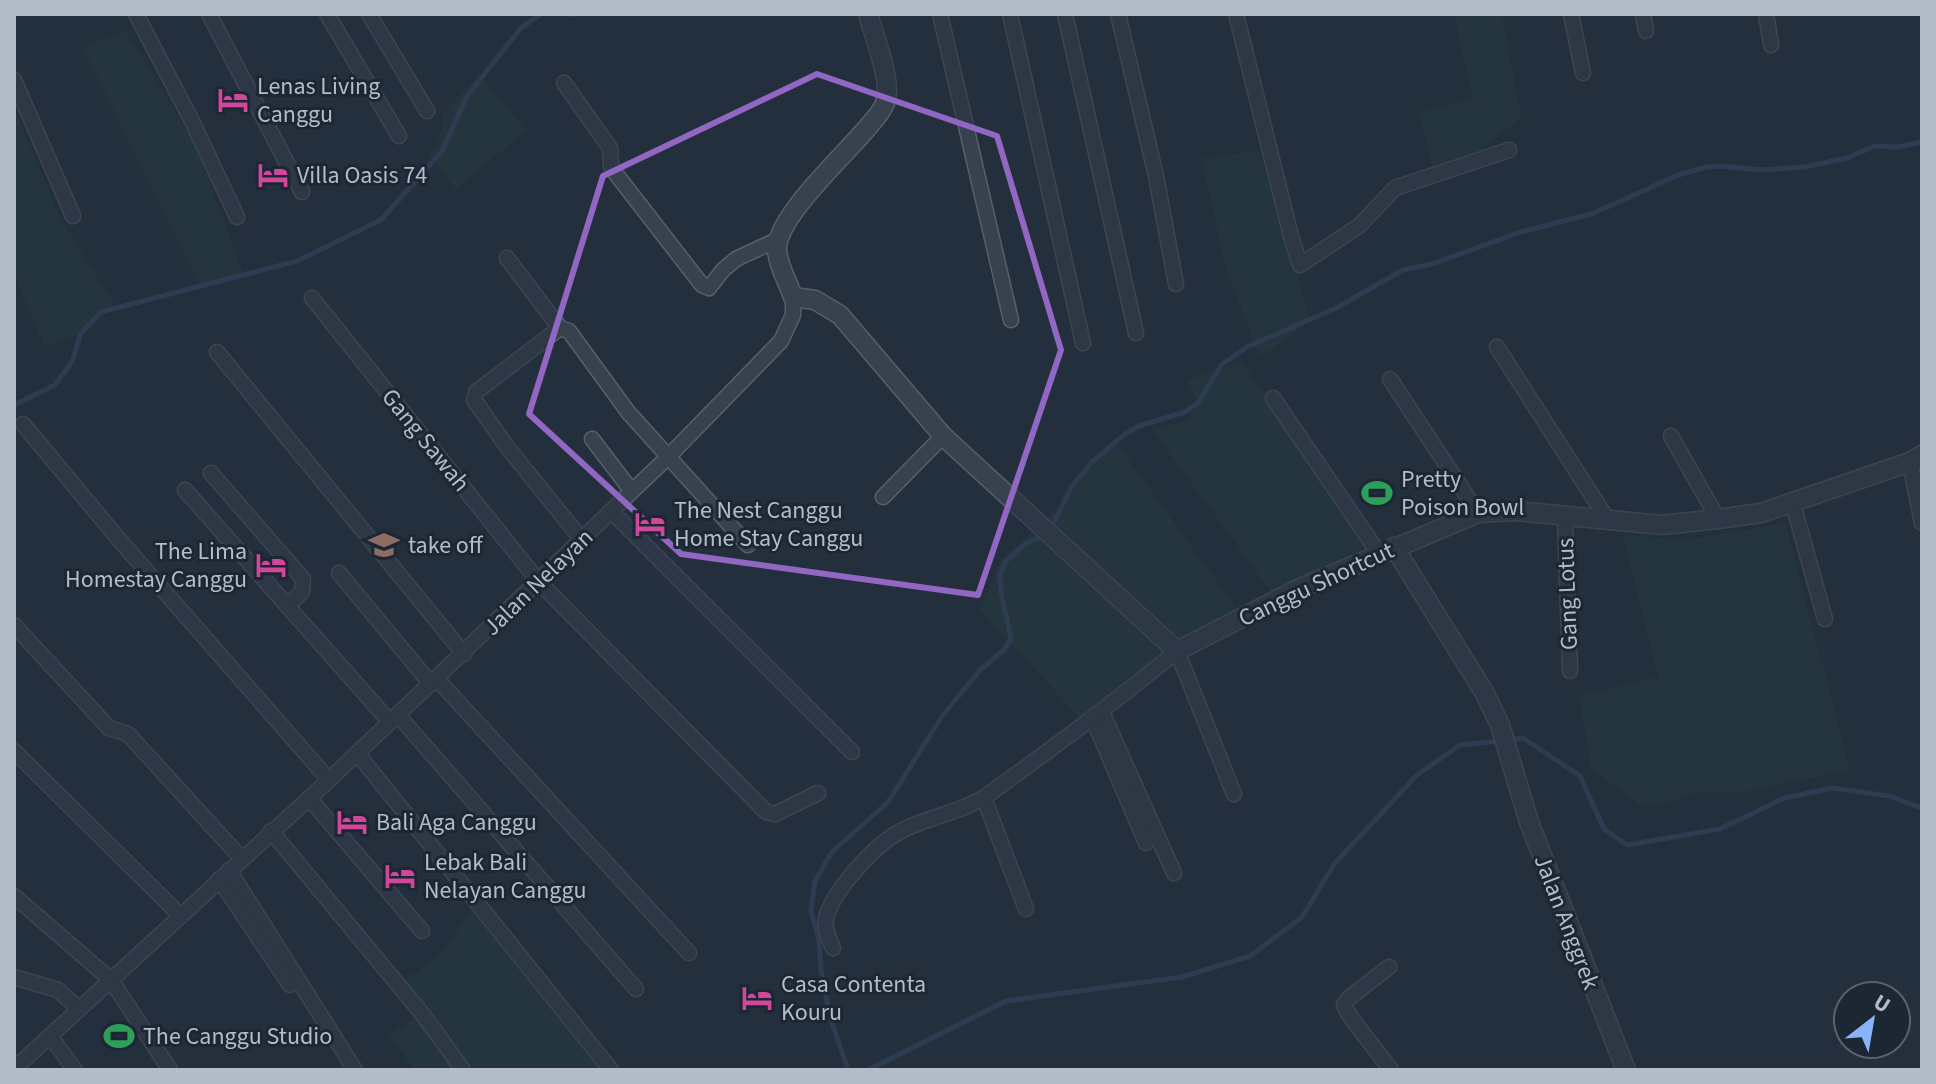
<svg xmlns="http://www.w3.org/2000/svg" width="1936" height="1084" font-family="'Source Sans 3',sans-serif">
<style>
.green{fill:#263c3f}
.lines{fill:none;stroke-linecap:round;stroke-linejoin:round}
.stream{stroke:#394c67;stroke-width:5}
.minor-casing{stroke:#565f6c;stroke-width:17}
.tertiary-casing{stroke:#565f6c;stroke-width:21}
.minor{stroke:#38414e;stroke-width:14}
.tertiary{stroke:#38414e;stroke-width:18}
.marked{fill:none;stroke:#9266c3;stroke-width:6;stroke-linejoin:round}
.labels{text-anchor:middle;stroke-width:6;stroke-linejoin:round;paint-order:stroke}
.poi-label{font-size:24px;fill:#b4bcc9;stroke:#1d2633;text-anchor:start}
.street-label{font-size:24px;fill:#b4bcc9;stroke:#1d2633}
</style>
<rect width="100%" height="100%" fill="#242f3e"/>
<g class="green">
<polygon points="1454,14 1502,14 1521,117 1479,151 1432,166 1419,111 1473,100"/>
<polygon points="125,30 193,140 244,274 201,287 83,48"/>
<polygon points="479,75 526,130 456,189 430,157 442,132 441,116"/>
<polygon points="14,108 59,215 114,304 85,334 44,346 14,274"/>
<polygon points="1259,150 1311,321 1260,357 1225,266 1202,159"/>
<polygon points="1242,362 1370,552 1272,593 1152,429 1187,421 1197,402 1187,380"/>
<polygon points="1118,445 1239,612 1178,640 1081,719 979,609 1001,560 1059,507 1081,473"/>
<polygon points="1785,523 1850,770 1747,791 1698,793 1645,808 1591,768 1579,695 1659,677 1622,534 1685,541"/>
<polygon points="473,908 601,1070 414,1070 389,1035 418,1016 404,981 443,952"/>
</g>
<g class="lines">
<g class="stream">
<polyline points="566,14 576,14"/>
<polyline points="14,405 55,385 72,362 81,333 101,312 297,261 381,220 442,151 467,96 521,28 541,14"/>
<polyline points="1510,740 1523,738 1580,776 1604,829 1627,845 1720,829 1784,798 1832,788 1889,796 1922,808"/>
<polyline points="848,1070 830,1017 821,970 819,941 811,911 815,881 832,852 888,802 943,715 981,669 1004,650 1011,638 1001,592 1000,576 1005,562 1026,543 1040,538 1051,528 1072,486 1091,463 1125,434 1139,426 1185,412 1198,403 1222,364 1247,347 1336,308 1403,270 1432,264 1518,233 1594,213 1678,175 1706,167 1721,166 1761,170 1805,167 1847,158 1875,146 1898,147 1922,142"/>
<polyline points="868,1070 1006,1001 1182,977 1250,956 1302,917 1335,863 1417,775 1460,745 1500,741"/>
</g>
<g class="minor-casing">
<g id="minor">
<polyline points="136,14 192,121 237,217"/>
<polyline points="209,14 302,192"/>
<polyline points="327,14 399,136"/>
<polyline points="369,14 427,111"/>
<polyline points="940,14 1011,320"/>
<polyline points="1010,14 1083,343"/>
<polyline points="1065,14 1136,333"/>
<polyline points="1118,14 1156,176 1176,284"/>
<polyline points="1236,14 1291,236 1300,265 1359,226 1395,188 1509,150"/>
<polyline points="1571,14 1583,73"/>
<polyline points="1643,14 1646,31"/>
<polyline points="1766,14 1771,45"/>
<polyline points="14,80 73,216"/>
<polyline points="564,83 610,148 611,166 616,174 702,285 709,288 723,270 736,259 779,239"/>
<polyline points="507,258 560,328 569,331 628,412 748,545"/>
<polyline points="312,298 539,582 766,812 775,814 818,793"/>
<polyline points="560,328 476,392 474,400 508,448 582,540"/>
<polyline points="1497,347 1609,522"/>
<polyline points="217,352 464,654"/>
<polyline points="1390,379 1478,513"/>
<polyline points="1273,398 1380,555"/>
<polyline points="23,424 116,536 329,780"/>
<polyline points="1671,436 1718,519"/>
<polyline points="592,439 631,490"/>
<polyline points="1910,462 1922,523"/>
<polyline points="211,473 303,579 302,592 287,606"/>
<polyline points="185,490 390,722"/>
<polyline points="883,497 943,436"/>
<polyline points="1793,504 1825,619"/>
<polyline points="611,511 852,752"/>
<polyline points="1565,517 1570,671"/>
<polyline points="339,573 431,684"/>
<polyline points="14,625 109,728 128,734 241,858"/>
<polyline points="436,678 689,953"/>
<polyline points="1102,712 1174,873"/>
<polyline points="398,715 636,989"/>
<polyline points="1093,719 1146,843"/>
<polyline points="14,751 181,916"/>
<polyline points="357,753 611,1070"/>
<polyline points="309,798 422,931"/>
<polyline points="984,798 1026,909"/>
<polyline points="271,831 424,1016 463,1070"/>
<polyline points="229,870 355,1070"/>
<polyline points="219,879 290,985"/>
<polyline points="14,896 111,980 170,1070"/>
<path d="M833,948C829,939 824,929 826,919C831,893 872,849 894,835C922,817 961,814 989,794C1053,748 1116,701 1177,651L1234,794"/>
<polyline points="1389,967 1349,998 1344,1005 1349,1015 1391,1070"/>
<polyline points="14,977 58,990 79,1009"/>
<polyline points="50,1036 75,1070"/>
<polyline points="14,1069 329,780 668,457 781,341 793,315 793,297"/>
</g>
</g>
<g class="tertiary-casing">
<g id="tertiary">
<path d="M868,14C874,36 893,83 885,103C882,112 873,121 867,128C845,155 776,217 777,250C778,266 788,282 793,297L815,300L840,315L943,436L1177,651L1296,590L1478,513L1517,511L1662,525L1718,519L1761,513L1910,462L1922,455"/>
<polyline points="1394,547 1484,692 1500,725 1529,822 1626,1070"/>
</g>
</g>
<use href="#minor" class="minor"/>
<use href="#tertiary" class="tertiary"/>
</g>
<path d="M0 0H1936V1084H0ZM817,74L997,136L1061,350L978,595L681,554L529,414L603,176Z" fill="#242f3e" fill-opacity=".55" fill-rule="evenodd"/>
<path class="marked" d="M817,74L997,136L1061,350L978,595L681,554L529,414L603,176Z"/>
<defs>
<g id="hotel-bare" transform="scale(2.4)"><path d="M-6-4.5h1.5V1H6V5H4.5V3h-9V5H-6ZM-4 0a1.8 1.8 0 1 1 3.6 0ZM.5 0V-2.5h3Q6-2.5 6 0Z" fill="#d1479c" stroke="#1d2633" stroke-width="2.5" paint-order="stroke"/></g>
<g id="stadium-bare" transform="scale(2.4)"><path d="M0-5a6.5 5 0 1 0 0 10a6.5 5 0 1 0 0-10ZM-3.5-1.8h7v3.6h-7Z" fill="#2e9e5b" stroke="#1d2633" stroke-width="2.5" paint-order="stroke"/></g>
<g id="school-bare" transform="scale(2.4)"><path d="M0-5L7-2L0 1L-7-2ZM-4 1L0 2.5L4 1V4Q0 6-4 4Z" fill="#8d6e63" stroke="#1d2633" stroke-width="2.5" paint-order="stroke"/></g>
</defs>
<g fill-rule="evenodd">
<use href="#hotel-bare" x="233" y="100"/>
<use href="#hotel-bare" x="273" y="175"/>
<use href="#stadium-bare" x="1377" y="493"/>
<use href="#hotel-bare" x="650" y="524"/>
<use href="#school-bare" x="384" y="545"/>
<use href="#hotel-bare" x="271" y="565"/>
<use href="#hotel-bare" x="352" y="822"/>
<use href="#hotel-bare" x="400" y="876"/>
<use href="#hotel-bare" x="757" y="998"/>
<use href="#stadium-bare" x="119" y="1036"/>
</g>
<g class="labels">
<g class="poi-label">
<text x="257" y="94">Lenas Living<tspan x="257" dy="28">Canggu</tspan></text>
<text x="297" y="183">Villa Oasis 74</text>
<text x="1401" y="487">Pretty<tspan x="1401" dy="28">Poison Bowl</tspan></text>
<text x="674" y="518">The Nest Canggu<tspan x="674" dy="28">Home Stay Canggu</tspan></text>
<text x="408" y="553">take off</text>
<text x="247" y="559" text-anchor="end">The Lima<tspan x="247" dy="28">Homestay Canggu</tspan></text>
<text x="376" y="830">Bali Aga Canggu</text>
<text x="424" y="870">Lebak Bali<tspan x="424" dy="28">Nelayan Canggu</tspan></text>
<text x="781" y="992">Casa Contenta<tspan x="781" dy="28">Kouru</tspan></text>
<text x="143" y="1044">The Canggu Studio</text>
</g>
<g class="street-label">
<text transform="translate(426 440) rotate(51)" y="8">Gang Sawah</text>
<text transform="translate(538 582) rotate(-44)" y="8">Jalan Nelayan</text>
<text transform="translate(1316 584) rotate(-25)" y="8">Canggu Shortcut</text>
<text transform="translate(1567 594) rotate(-92)" y="8">Gang Lotus</text>
<text transform="translate(1567 922) rotate(69)" y="8">Jalan Anggrek</text>
</g>
</g>
<rect width="1936" height="1084" fill="none" stroke="#b4bcc9" stroke-width="32"/>
<g transform="translate(1872 1020) rotate(31)"><circle r="38" fill="#1d2633" stroke="#59626f" stroke-width="2"/>
<path d="M0-6L14 30L0 20L-14 30Z" fill="#8ab4f8"/>
<text y="-12" font-size="22" font-weight="bold" text-anchor="middle" fill="#b4bcc9">U</text>
</g>
</svg>
